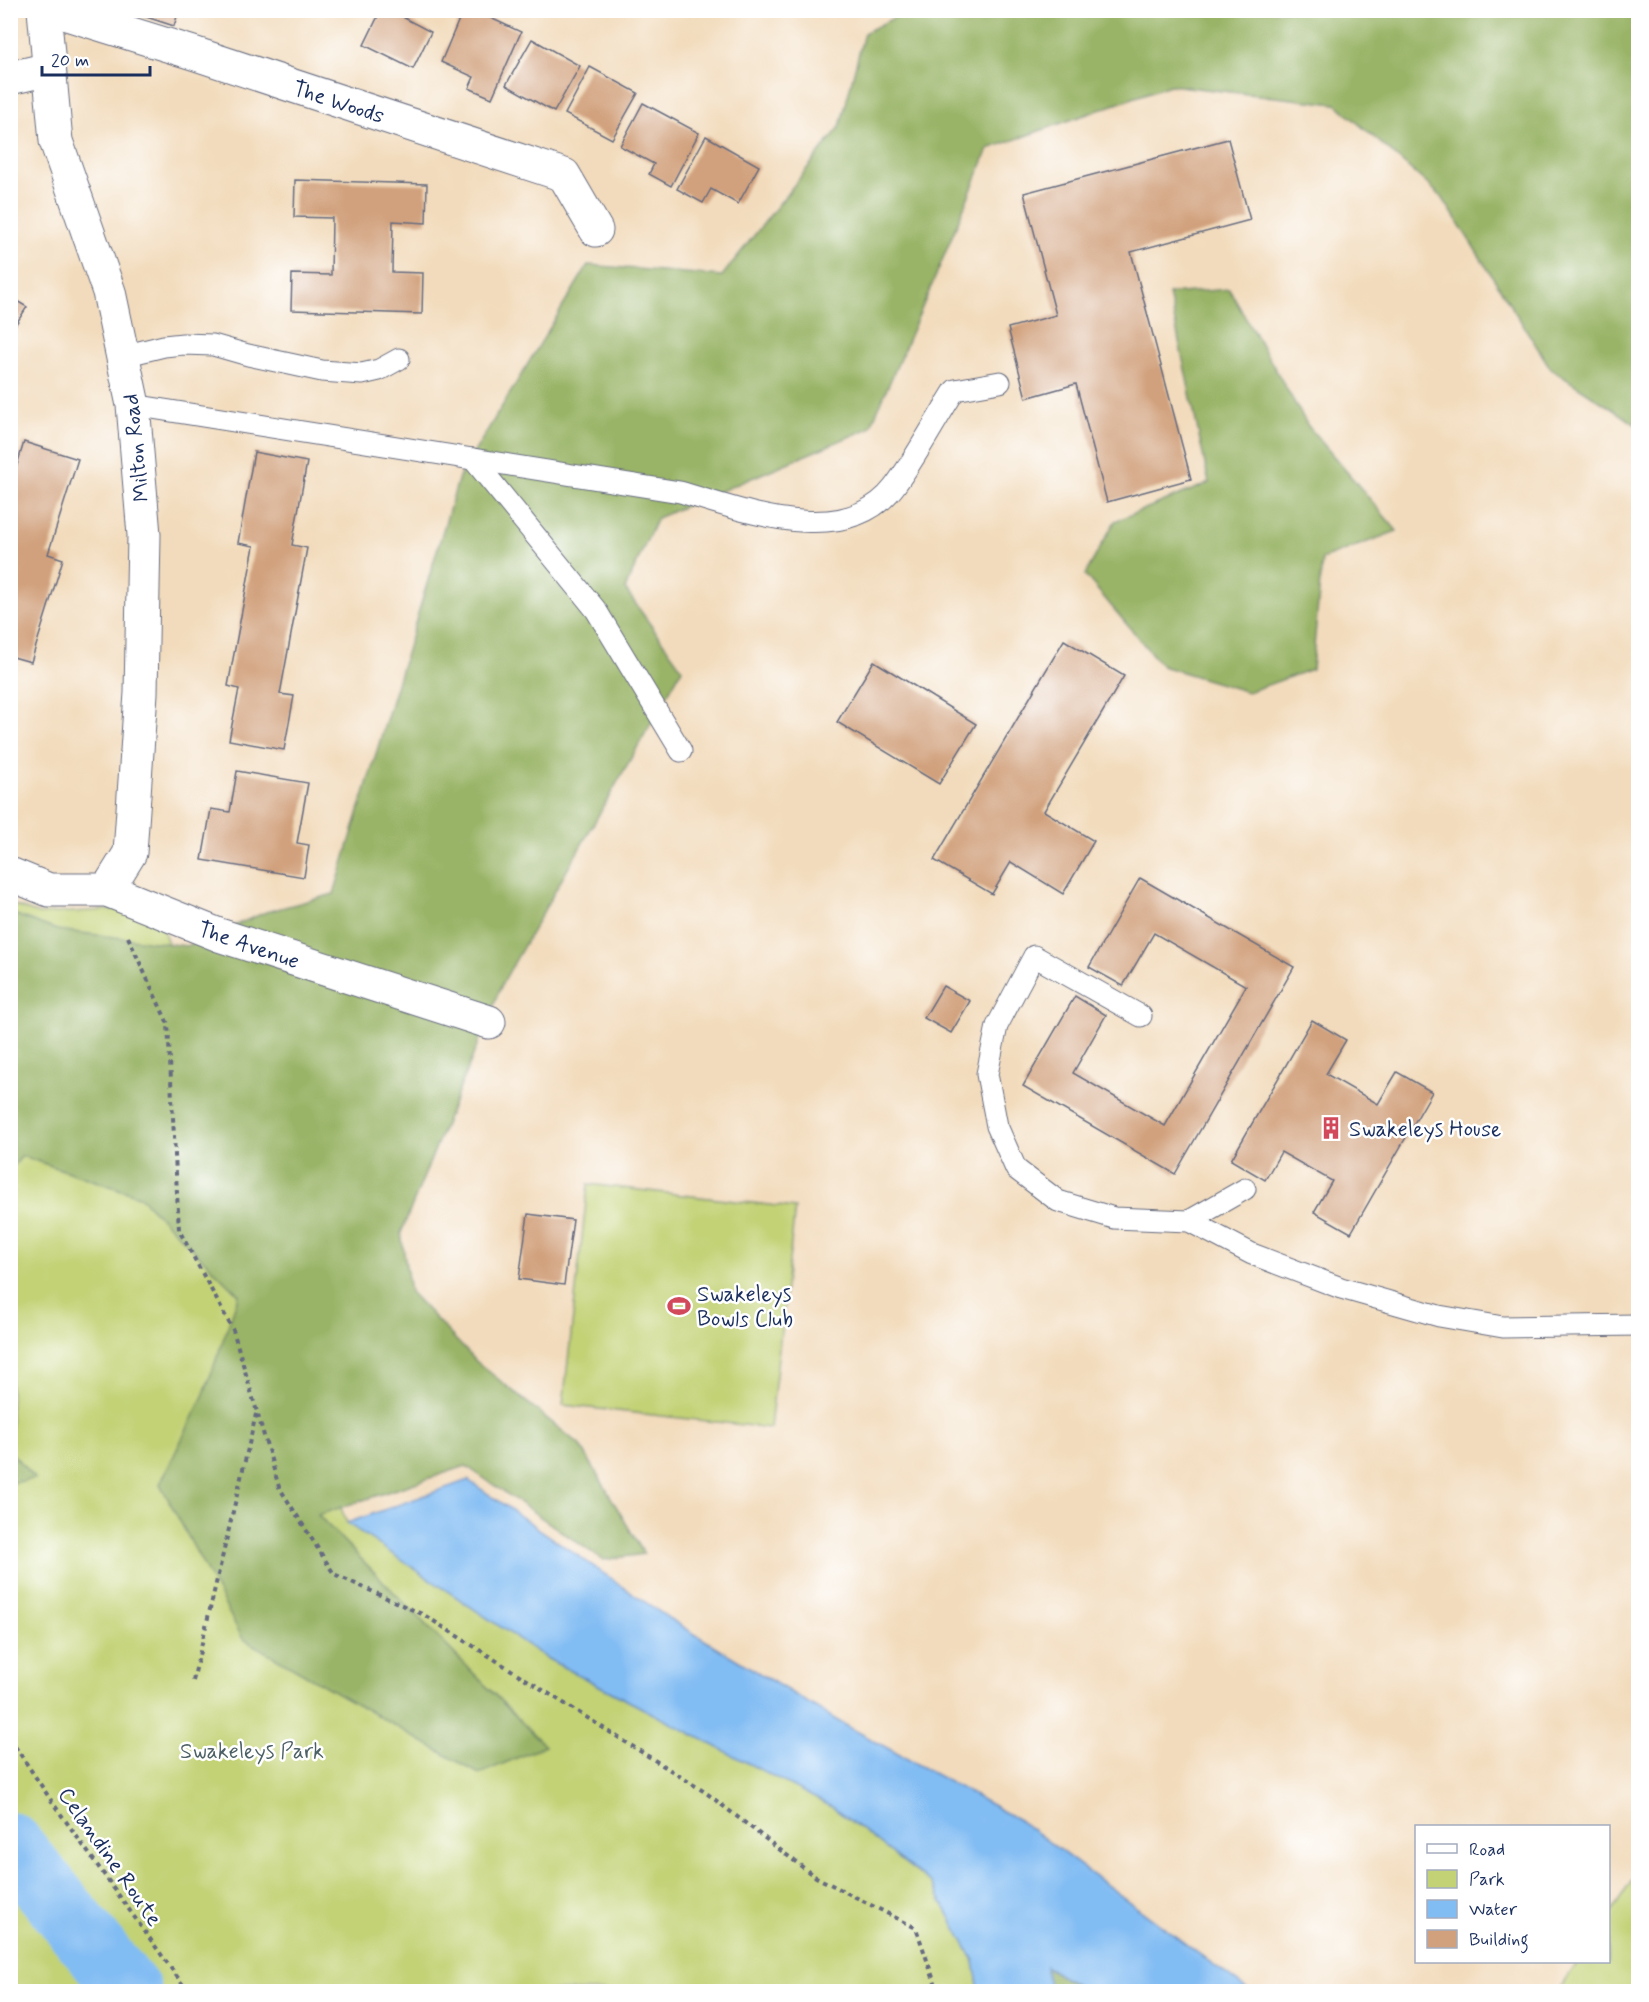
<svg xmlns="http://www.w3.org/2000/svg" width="1649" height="2002" font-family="Mynerve,sans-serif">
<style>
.green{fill:#c2d275;stroke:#6e806a;stroke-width:1.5}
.forest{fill:#99b466;stroke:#5a7262;stroke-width:1.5}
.water{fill:#81bcf3;stroke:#4e76a8;stroke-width:1.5}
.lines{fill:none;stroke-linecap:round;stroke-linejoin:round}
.river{stroke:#81bcf3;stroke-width:64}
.building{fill:#d1a17d}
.service-casing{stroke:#666b7f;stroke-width:23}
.minor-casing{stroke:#666b7f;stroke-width:35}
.path{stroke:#666b7f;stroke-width:4;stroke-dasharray:4.5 4.5;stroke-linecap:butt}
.service{stroke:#fff;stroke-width:21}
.minor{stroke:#fff;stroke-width:33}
.labels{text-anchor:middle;stroke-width:5;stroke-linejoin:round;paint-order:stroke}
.street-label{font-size:22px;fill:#1b2f5e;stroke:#fff}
.poi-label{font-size:22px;fill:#1b2f5e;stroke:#fff;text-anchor:start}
.park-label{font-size:22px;fill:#4d6065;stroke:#fff}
</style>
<rect width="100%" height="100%" fill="#fff"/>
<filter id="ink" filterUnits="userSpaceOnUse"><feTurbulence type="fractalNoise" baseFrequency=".0167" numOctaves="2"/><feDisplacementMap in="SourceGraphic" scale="12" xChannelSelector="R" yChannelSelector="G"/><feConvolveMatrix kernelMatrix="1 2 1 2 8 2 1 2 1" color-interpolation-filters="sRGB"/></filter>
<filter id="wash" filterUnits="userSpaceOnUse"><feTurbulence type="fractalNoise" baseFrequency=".008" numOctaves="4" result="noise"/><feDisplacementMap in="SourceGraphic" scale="24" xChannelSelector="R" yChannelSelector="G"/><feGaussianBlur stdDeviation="1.35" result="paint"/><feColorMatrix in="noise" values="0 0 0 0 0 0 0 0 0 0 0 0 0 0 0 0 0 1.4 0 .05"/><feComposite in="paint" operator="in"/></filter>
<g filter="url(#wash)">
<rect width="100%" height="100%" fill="#f2dbbc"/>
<g class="green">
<polygon points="11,904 39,914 155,907 168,943 263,1311 347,1523 548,1659 832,1807 932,1884 974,1961 979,1991 11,1991"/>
<polygon points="588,1184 795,1208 770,1428 563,1405"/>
<polygon points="1638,1871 1638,1991 1558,1991 1578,1962 1608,1962 1609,1916"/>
</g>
<g class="forest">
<polygon points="909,10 1638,11 1638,426 1551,369 1442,197 1336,104 1170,85 988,149 934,280 870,428 657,518 625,589 682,669 502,984 401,1233 410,1292 477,1362 581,1446 644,1554 603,1560 466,1466 318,1515 545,1746 479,1774 243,1639 160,1484 204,1394 239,1295 139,1196 22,1156 11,1169 11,913 57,930 187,946 266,912 334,894 459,477 588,265 722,276 840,127 864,33"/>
<polygon points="1229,289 1308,426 1397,531 1322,559 1312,669 1248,692 1162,666 1085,575 1115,521 1209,483 1169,294"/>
<polygon points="11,1452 35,1479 11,1483"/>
<polygon points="1044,1966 1086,1991 1050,1991"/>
</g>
<polygon class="water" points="468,1480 670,1619 838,1721 1019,1820 1249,1991 1086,1991 1045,1966 1050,1991 979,1991 974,1961 932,1884 832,1807 548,1659 347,1523"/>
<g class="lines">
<polyline class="river" points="10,1844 130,1992"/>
</g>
<g id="blocks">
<g class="building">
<polygon points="125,10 179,10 174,26"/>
<polygon points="381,10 407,10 404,18 431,32 413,69 364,45"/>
<polygon points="463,10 473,10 521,32 492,98 469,88 474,77 441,62"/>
<polygon points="532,39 580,66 554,112 506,85"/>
<polygon points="590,67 638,93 612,139 565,114"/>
<polygon points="643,103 699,133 671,186 649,174 654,164 620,146"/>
<polygon points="706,136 759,166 738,204 711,189 703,203 677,189"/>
<polygon points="1228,139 1250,220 1131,252 1191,479 1107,502 1076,384 1026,398 1008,328 1056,315 1024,193"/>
<polygon points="295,180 427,184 426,223 393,221 392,272 423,273 422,314 291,310 292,274 331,275 332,218 294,217"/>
<polygon points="10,297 27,307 10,333"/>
<polygon points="24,442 78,459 48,554 63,559 31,662 13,657 11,663 10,488"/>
<polygon points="254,452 307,462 292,545 307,548 280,694 294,696 284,750 229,740 239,689 228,686 254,546 238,543"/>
<polygon points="1064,640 1124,676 1044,811 1094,841 1063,894 1011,862 992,894 934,860"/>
<polygon points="874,661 976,724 939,784 837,722"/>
<polygon points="237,771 308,783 297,843 309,845 304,877 202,860 211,809 230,812"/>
<polygon points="1140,878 1294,967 1175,1174 1023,1086 1075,996 1106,1015 1073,1073 1165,1126 1246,986 1154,933 1123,986 1089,967"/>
<polygon points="943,986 970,1001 951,1033 924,1018"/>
<polygon points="1312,1020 1346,1040 1326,1074 1378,1104 1397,1072 1432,1092 1351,1233 1314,1212 1332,1181 1281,1152 1265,1180 1231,1160"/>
<polygon points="528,1214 573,1220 564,1285 519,1279"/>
</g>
</g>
</g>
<g filter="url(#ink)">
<use href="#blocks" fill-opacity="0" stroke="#666b7f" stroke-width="1.5"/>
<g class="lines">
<g class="service-casing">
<g id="service">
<polyline points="123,356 164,346 183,344 213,345 248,355 322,371 362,374 379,370 399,359"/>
<path d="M133,405L680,492C742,510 845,551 894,487C916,458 935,421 955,390L1000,382"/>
<polyline points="473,459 596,610 681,751"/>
<polyline points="1141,1016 1034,956 997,1026 987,1074 997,1126 1016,1169 1058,1201 1114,1218 1189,1221 1252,1254 1341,1288 1439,1316 1503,1327 1638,1325"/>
<polyline points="1189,1221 1245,1189"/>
</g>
</g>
<g class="minor-casing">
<g id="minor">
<polyline points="44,10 56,141 109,292 133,405 144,535 141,693 130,853 107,890"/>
<polyline points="54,10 193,53 564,175 596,230"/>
<polyline points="10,78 49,69"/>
<polyline points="10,874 49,890 107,890 219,935 489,1022"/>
</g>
</g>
<g class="path">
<polyline points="128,937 168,1024 179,1230 233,1330 279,1487 334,1574 424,1615 705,1792 814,1876 916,1928 938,1992"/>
<polyline points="193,1681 257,1410"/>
<polyline points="10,1739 55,1806 188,1992"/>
</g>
<use href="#service" class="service"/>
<use href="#minor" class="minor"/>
</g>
</g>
<defs>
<g id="building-bare" transform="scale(1.8)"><path d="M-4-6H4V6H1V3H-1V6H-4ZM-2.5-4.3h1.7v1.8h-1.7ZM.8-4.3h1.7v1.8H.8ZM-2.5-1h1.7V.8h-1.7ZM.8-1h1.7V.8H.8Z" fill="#d1495b" stroke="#fff" stroke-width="2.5" paint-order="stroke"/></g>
<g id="stadium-bare" transform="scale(1.8)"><path d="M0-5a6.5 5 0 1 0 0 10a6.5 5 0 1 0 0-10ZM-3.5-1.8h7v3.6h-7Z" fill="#d1495b" stroke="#fff" stroke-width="2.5" paint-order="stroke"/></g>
</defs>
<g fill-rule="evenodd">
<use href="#building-bare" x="1331" y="1128"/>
<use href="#stadium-bare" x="679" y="1306"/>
</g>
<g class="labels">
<g class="street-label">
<text transform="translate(339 101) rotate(18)" y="8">The Woods</text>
<text transform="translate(135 448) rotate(-96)" y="8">Milton Road</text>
<text transform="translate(249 944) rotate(19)" y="8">The Avenue</text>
<text transform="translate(111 1856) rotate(55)" y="8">Celandine Route</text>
</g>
<g class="poi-label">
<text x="1349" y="1136">Swakeleys House</text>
<text x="697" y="1301">Swakeleys<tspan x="697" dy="25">Bowls Club</tspan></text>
</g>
<g class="park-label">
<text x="252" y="1758">Swakeleys Park</text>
</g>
</g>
<rect width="1649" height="2002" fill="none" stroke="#fff" stroke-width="36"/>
<rect x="1415" y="1825" width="195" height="138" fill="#ffffff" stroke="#a4acbf" stroke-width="1.5"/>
<rect x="1427" y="1844" width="30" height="9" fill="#ffffff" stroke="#a4acbf" stroke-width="1.5"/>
<text x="1469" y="1855" font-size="18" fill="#1b2f5e">Road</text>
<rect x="1427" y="1870" width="30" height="18" fill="#c2d275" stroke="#a4acbf" stroke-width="1.5"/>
<text x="1469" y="1885" font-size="18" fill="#1b2f5e">Park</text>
<rect x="1427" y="1900" width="30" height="18" fill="#81bcf3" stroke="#a4acbf" stroke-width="1.5"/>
<text x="1469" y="1915" font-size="18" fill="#1b2f5e">Water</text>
<rect x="1427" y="1930" width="30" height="18" fill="#d1a17d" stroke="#a4acbf" stroke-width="1.5"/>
<text x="1469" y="1945" font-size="18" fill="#1b2f5e">Building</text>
<path d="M42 66v9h108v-9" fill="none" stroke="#1b2f5e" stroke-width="3"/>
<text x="51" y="66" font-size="18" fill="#1b2f5e" stroke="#ffffff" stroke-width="4.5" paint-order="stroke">20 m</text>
</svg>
